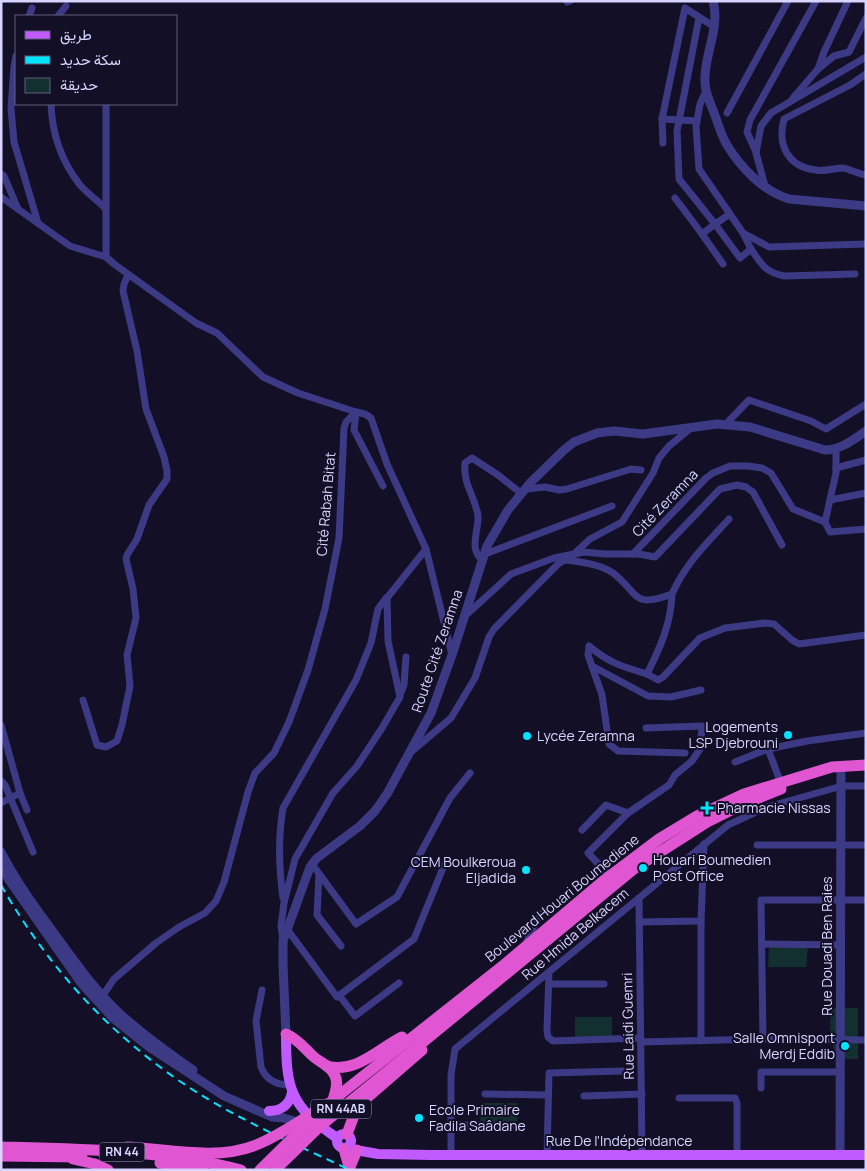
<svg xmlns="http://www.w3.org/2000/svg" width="867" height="1171" font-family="Manrope,Vazirmatn,sans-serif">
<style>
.green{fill:#12302f}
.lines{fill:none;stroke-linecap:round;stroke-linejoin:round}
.minor{stroke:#3d3a85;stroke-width:7}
.tertiary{stroke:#3d3a85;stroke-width:9}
.primary{stroke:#c25bff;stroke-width:10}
.trunk{stroke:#e055d1;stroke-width:11}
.rail{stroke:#00e5ff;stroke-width:2;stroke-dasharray:8 6;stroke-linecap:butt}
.trunk-bridge{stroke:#e055d1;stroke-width:11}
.poi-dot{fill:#00e5ff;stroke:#130f26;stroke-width:2}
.labels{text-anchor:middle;stroke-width:4;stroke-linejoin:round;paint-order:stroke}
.shield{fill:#130f26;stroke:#9e99be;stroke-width:1}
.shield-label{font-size:12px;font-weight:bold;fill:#d9d4ff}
.street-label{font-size:14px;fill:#d9d4ff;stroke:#130f26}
.poi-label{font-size:14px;fill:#d9d4ff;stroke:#130f26;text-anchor:start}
</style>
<rect width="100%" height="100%" fill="#130f26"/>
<g class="green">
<polygon points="769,946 808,947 806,967 768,967"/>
<polygon points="831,1008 858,1008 858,1059 836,1059 830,1032"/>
<polygon points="575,1017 612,1017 612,1037 575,1038"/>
<polygon points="481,1103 518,1103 517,1122 480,1122"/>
</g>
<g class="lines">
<g class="minor">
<polyline points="567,2 570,1"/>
<polyline points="29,16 32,8"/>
<polyline points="58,16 66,6"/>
<polyline points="699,18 677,131 679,179 715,224 730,214"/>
<polyline points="16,56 14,67 11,108 14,142 38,223"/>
<polyline points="818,69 824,52 848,1"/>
<path d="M866,74L850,85L784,119C777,145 788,167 816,170C825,172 834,168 843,168C850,169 858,174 866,175"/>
<polyline points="705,93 700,104 696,126 699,169 743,233 769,247 866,244"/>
<polyline points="793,98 818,69 834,56 849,52 866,18"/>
<path d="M51,104C52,133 62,162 80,185C88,194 98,201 106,209"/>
<polyline points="727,113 788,1"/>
<polyline points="662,119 663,143"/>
<polyline points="697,121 662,119 685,8 713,26"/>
<polyline points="756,152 747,132 750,120 816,1"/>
<polyline points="1,174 4,176 18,209"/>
<polyline points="765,186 756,153 761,126 771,113 866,57"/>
<polyline points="1,197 70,246 106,257 106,104"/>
<polyline points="675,198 702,234 715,224 740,258 751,249 743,233"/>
<polyline points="702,234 723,264"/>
<path d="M751,249C762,265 765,272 784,276L855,274"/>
<polyline points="106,257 114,264 196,323 217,333 263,377 298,393 356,412 354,430 383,486"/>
<polyline points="725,425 749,400 811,421 826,429 866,404"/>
<polyline points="836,468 866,460"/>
<polyline points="526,489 545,487 559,490 567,489 631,469 641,470"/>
<polyline points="830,500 866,493"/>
<polyline points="825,522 830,532 866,529"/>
<polyline points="485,554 612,506"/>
<polyline points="633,554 706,478 713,473 730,466 748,466 762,468 771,473 793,509 825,522 836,473 836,448 840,447"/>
<path d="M483,560C468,551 479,529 478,516C475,495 463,486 465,463L472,458L498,475L522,494"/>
<path d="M565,560C579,561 602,565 613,573C640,594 632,609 672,594C686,563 706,544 729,519"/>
<path d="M672,594C671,624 660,648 647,674C623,667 609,663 589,646L588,655L602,695L609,744L618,751L685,753"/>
<polyline points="464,617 511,574 554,558 574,554 590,539 622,522 653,473 659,458 669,446 691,428"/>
<polyline points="592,666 648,696 671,697 701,690"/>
<polyline points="647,674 658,680 663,677 700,638 725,628 765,623 774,624 792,640 799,644 866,635"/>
<polyline points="400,695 404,685 406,657"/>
<polyline points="83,700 97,745 106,747 117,741 122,725 130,686 127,655 136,618 133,589 126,559 127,555 137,539 149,505 167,479 167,471 164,457 146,409 137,351 123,291 124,284 128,275"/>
<polyline points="1,725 20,793 1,803"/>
<polyline points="768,749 782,786"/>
<polyline points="411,752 451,718 475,678 489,637 494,629 558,564 574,554 584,552 605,554 639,554 655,557 720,489 737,485 746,487 753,492 782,545"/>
<polyline points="735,762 768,749 807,741 866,733"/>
<polyline points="1,781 5,785 33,852"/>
<polyline points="20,793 27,810"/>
<polyline points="582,830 606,805 628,813"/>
<polyline points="757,845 866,845"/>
<polyline points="312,864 356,924 397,897 450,798 470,773"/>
<polyline points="319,874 317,915 341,946"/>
<polyline points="610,876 588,853 628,813 669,785 675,775 692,761 700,749 702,726 646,728"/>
<path d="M283,898C279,869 278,837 283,808L356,680L371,643L378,609L386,598"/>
<polyline points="639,898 642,1154"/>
<polyline points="639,922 701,921 704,844"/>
<polyline points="287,929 337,997 414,939 445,863"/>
<polyline points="283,941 281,926 284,903 295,859 333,793 357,766 382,728 400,697 388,641 387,598 426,549 452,655"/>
<polyline points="526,943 540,914"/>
<polyline points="762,944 841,945"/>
<polyline points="549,972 547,1030 548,1037 553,1041 641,1038"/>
<polyline points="549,984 604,984"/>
<path d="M262,990L256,1021L261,1067C266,1080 277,1085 290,1085"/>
<polyline points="103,995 114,979 156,943 179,927 205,913 216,901 224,882 248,792 255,773 274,753 289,722 308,670 325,609 339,538 344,428 346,422 356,412 365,414 371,418 387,464 426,549"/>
<polyline points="339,995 355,1016 399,983"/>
<polyline points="763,1039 761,900 866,900"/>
<polyline points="701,1041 701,921"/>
<polyline points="641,1042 763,1039 866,1040"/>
<polyline points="761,1088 761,1072 840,1072"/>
<polyline points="485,1094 548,1095"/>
<polyline points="584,1096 642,1094"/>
<polyline points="679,1098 735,1098 737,1103 737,1155"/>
<polyline points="451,1125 513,1125"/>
<polyline points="451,1155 451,1075 455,1049 728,825 767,807 842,786 866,786"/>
<polyline points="547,1155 549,1073 623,1071"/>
</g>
<g class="tertiary">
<path d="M713,1C720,26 706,51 705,76C704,90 709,100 714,113C718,123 721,135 727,145C741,168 763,191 789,199L866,206"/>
<path d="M1,852C14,878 31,902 48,925C70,955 91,986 118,1012C141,1033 167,1052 193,1070"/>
<polyline points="1,866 9,880 81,983 113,1018 149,1047 224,1096 272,1117 284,1118 301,1123"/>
<path d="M286,1034L283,965V941L310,867L317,858L360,826L375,811L387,794L431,713L452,655L487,546L508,510L530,483L564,450L574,442L597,433L614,431L643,434L717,424L750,427L825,450C840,450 853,440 866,431"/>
<polyline points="840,1155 841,767"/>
</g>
<g class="primary">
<path d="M286,1034C286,1089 290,1106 337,1138"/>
<path d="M269,1111C282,1111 290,1104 292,1092"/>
<circle cx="344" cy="1141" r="7"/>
<polyline points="350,1149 378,1154 430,1155 866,1155"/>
</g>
<g class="trunk">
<path d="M286,1034C298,1039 305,1049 314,1057C321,1063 332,1067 335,1076C339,1083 335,1093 333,1100"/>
<polyline points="411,1052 635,868 707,822 739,806 781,789"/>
<path d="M327,1066C356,1074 378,1049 402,1037"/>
<polyline points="333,1100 505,964 602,882 659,839 697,816 744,794 832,767 866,765"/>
<polyline points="347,1134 356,1110 362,1102 422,1050"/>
<path d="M1,1147C81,1149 163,1150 241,1170"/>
<polyline points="344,1149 350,1170"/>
<polyline points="1,1156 82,1157"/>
<polyline points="73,1159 95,1164 108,1170"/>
<polyline points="160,1163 203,1170"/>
<polyline points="350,1167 357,1150"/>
</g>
<path class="rail" d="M1,885C46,964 106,1031 181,1082C234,1118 293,1143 350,1170"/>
<g class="trunk-bridge">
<path d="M127,1147C168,1149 216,1161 256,1145C282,1135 305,1117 329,1103"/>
<polyline points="260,1170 313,1118"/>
<polyline points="275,1170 319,1127 411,1052"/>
</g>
</g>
<g class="poi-dot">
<circle cx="788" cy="735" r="5"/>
<circle cx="527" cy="736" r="5"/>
<path d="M704.5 800.5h5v5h5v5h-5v5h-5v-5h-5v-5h5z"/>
<circle cx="643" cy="868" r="5"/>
<circle cx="526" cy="870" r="5"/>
<circle cx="845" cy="1046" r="5"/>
<circle cx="419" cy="1118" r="5"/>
</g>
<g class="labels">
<g class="shield">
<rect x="311" y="1099.5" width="60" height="19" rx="4"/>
<rect x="99.5" y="1142.5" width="45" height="19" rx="4"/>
</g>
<g class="shield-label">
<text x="341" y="1113">RN 44AB</text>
<text x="122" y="1156">RN 44</text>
</g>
<g class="street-label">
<text transform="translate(665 503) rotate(-46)" y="5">Cité Zeramna</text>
<text transform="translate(326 504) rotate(-85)" y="5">Cité Rabah Bitat</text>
<text transform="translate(437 651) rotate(-71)" y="5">Route Cité Zeramna</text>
<text transform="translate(562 898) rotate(-39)" y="5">Boulevard Houari Boumediene</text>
<text transform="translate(575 934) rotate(-40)" y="5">Rue Hmida Belkacem</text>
<text transform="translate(827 946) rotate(-90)" y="5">Rue Douadi Ben Raies</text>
<text transform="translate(628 1026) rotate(-91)" y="5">Rue Laidi Guemri</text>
<text x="619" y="1146">Rue De l'Indépendance</text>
</g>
<g class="poi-label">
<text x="778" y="732" text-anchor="end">Logements<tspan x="778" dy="16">LSP Djebrouni</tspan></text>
<text x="537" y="741">Lycée Zeramna</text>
<text x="717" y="813">Pharmacie Nissas</text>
<text x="653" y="865">Houari Boumedien<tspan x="653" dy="16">Post Office</tspan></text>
<text x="516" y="867" text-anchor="end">CEM Boulkeroua<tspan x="516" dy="16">Eljadida</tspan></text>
<text x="835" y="1043" text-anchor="end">Salle Omnisport<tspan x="835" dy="16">Merdj Eddib</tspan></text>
<text x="429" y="1115">Ecole Primaire<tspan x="429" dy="16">Fadila Saâdane</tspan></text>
</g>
</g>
<rect width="867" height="1171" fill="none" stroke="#d9d4ff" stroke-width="5"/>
<rect x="15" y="15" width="162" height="90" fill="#130f26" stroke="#625e7d"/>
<rect x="25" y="31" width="25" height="8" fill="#c25bff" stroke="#625e7d"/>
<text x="60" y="40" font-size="15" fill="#d9d4ff">طريق</text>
<rect x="25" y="56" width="25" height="8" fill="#00e5ff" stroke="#625e7d"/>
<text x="60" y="65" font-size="15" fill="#d9d4ff">سكة حديد</text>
<rect x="25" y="78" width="25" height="15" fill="#12302f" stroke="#625e7d"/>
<text x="60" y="90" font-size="15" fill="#d9d4ff">حديقة</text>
</svg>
